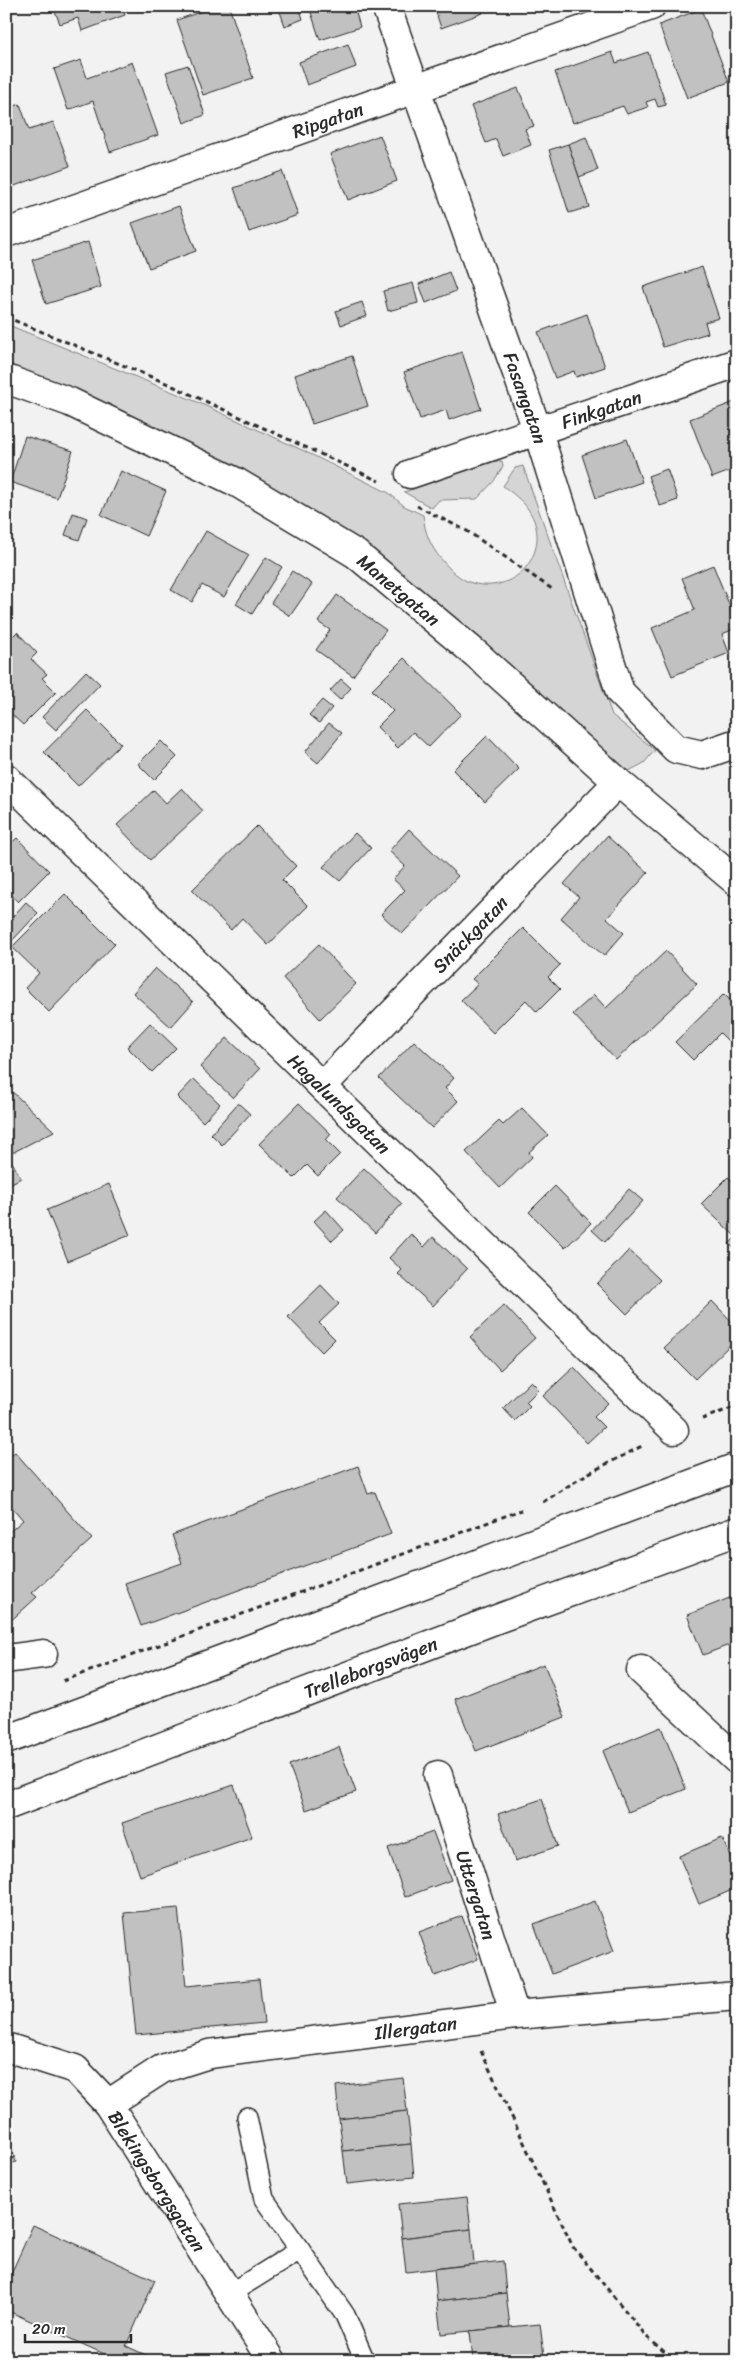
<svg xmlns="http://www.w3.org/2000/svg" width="743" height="2367" font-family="Sriracha,sans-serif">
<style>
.green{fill:#d5d5d5;stroke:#808080}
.building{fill:#c1c1c1;stroke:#2b2b2b}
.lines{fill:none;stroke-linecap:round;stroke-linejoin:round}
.lane-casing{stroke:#2b2b2b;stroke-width:22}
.street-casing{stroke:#2b2b2b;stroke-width:31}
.highway-casing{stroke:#2b2b2b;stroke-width:31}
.path{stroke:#2b2b2b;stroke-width:3;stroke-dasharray:5 4;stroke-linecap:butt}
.lane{stroke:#fff;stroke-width:19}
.street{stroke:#fff;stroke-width:28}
.highway{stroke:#fff;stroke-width:28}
.labels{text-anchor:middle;stroke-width:4.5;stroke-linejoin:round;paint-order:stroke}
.street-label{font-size:19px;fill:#2b2b2b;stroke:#fff}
</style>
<rect width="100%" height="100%" fill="#f2f2f2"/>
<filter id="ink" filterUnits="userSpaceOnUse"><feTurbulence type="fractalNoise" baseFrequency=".02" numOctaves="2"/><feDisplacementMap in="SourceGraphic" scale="10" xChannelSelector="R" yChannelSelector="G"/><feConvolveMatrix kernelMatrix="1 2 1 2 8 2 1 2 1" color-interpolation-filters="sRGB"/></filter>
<g filter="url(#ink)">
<g class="green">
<path d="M6,324L195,401L302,450L389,493L404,506L423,515C425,533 430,546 442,560C449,569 461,580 472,583C517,596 555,549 528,509C522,500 512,493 503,486L515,468L523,466L612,715L655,750L644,763L629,771L616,767L403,582L6,373Z"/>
<polygon points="495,461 502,461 503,466 494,481 477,499 439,500 432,508 404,492"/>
</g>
<g class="building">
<polygon points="53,6 122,6 125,15 82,31 78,18 60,24"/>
<polygon points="217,6 229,6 253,78 203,95 177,20"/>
<polygon points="278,6 299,6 303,19 285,26"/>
<polygon points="309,6 354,6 360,27 320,40"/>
<polygon points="434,6 481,6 483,13 441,28"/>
<polygon points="701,9 729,82 687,98 659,25"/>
<polygon points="348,44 356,67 307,85 299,62"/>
<polygon points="612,52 616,63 648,52 666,105 658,107 655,99 646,102 648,107 627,114 623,106 573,123 555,72"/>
<polygon points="81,60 87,78 132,62 158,135 110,152 93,101 68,110 54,69"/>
<polygon points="188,65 205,115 184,123 166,72"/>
<polygon points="518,88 534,126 525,129 531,145 503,156 496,139 486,143 471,106"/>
<polygon points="20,104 29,130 53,122 70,166 6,189 6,109"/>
<polygon points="380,135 397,181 348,200 330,154"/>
<polygon points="586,137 598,170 579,177 568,144"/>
<polygon points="568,144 589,207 569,213 549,150"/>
<polygon points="282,171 298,215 249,232 234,188"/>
<polygon points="179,206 196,251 149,268 132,223"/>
<polygon points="88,242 101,287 46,304 32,260"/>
<polygon points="702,267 719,318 705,322 708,333 663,347 643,287"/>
<polygon points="449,272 456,291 426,303 419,284"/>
<polygon points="413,283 418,303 388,311 383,291"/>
<polygon points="362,302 367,316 341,325 336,311"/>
<polygon points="587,314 605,367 576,377 574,371 555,378 538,332"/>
<polygon points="462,352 481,409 449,420 446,410 420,419 404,372"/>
<polygon points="352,356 368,406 312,424 295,375"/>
<polygon points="737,401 737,487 730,471 712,478 690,419"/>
<polygon points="25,436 73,451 57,498 10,482"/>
<polygon points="627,439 642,482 596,498 582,455"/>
<polygon points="6,443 11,444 6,465"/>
<polygon points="667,469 678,500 660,506 648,476"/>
<polygon points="121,471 166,491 146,536 101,515"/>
<polygon points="73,513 87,518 79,540 65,535"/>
<polygon points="206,531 249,555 224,597 202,585 192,602 171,590"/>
<polygon points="266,557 282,567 252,614 236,604"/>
<polygon points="713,565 737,624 737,628 722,634 729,653 672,676 652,628 695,610 682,578"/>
<polygon points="292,571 312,584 290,616 271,603"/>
<polygon points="337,595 386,630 353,676 316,650 330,630 318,622"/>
<polygon points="17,632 37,653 31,659 47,674 42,678 56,692 23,725 8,711 6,712 6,643"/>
<polygon points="404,658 461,714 429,747 413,732 398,748 377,727 393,711 372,690"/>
<polygon points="86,671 100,684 56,730 42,717"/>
<polygon points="341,679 351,688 340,700 330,691"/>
<polygon points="322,700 332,708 319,723 309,715"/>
<polygon points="87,710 121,744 78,786 44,752"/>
<polygon points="329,723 342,733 318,763 305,752"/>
<polygon points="487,736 519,769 485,802 453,770"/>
<polygon points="161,741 177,757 154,780 138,764"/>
<polygon points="182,788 203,811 150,860 117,825 154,790 166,803"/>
<polygon points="257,826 296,866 282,880 308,906 268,945 242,918 231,930 192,890"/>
<polygon points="409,829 458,876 402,934 381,914 405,890 393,879 405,866 389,851"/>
<polygon points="355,833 371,848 340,881 323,867"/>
<polygon points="607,836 648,873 607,918 624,933 604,956 561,918 579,897 564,884"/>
<polygon points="17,838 49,871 18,902 6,889 6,848"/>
<polygon points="65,894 115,944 49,1012 25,988 39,973 12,947"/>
<polygon points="26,902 38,913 11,942 6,938 6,924"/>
<polygon points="523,928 560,965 548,977 560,989 537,1012 526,1000 493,1033 461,1000 478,984 472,979"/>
<polygon points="319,944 356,984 320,1019 283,978"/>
<polygon points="666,951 697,984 616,1060 573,1014 594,995 606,1008"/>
<polygon points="155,968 193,1002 171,1027 133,993"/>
<polygon points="724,994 737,1007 737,1050 720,1033 693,1060 675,1042"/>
<polygon points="150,1023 176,1048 152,1072 127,1047"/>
<polygon points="227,1038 260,1069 233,1098 200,1067"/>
<polygon points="414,1041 454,1078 445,1088 458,1101 432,1128 379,1078"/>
<polygon points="194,1079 220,1104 203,1122 177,1097"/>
<polygon points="6,1086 54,1131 8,1155 21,1178 6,1186"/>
<polygon points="238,1103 250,1114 222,1145 211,1134"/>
<polygon points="299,1103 331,1134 326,1140 340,1154 318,1176 307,1165 294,1178 259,1144"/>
<polygon points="522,1108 548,1135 529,1152 532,1157 500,1188 466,1152 499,1121 503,1125"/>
<polygon points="364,1168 402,1204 375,1233 337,1197"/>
<polygon points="728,1177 737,1185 736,1237 701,1204"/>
<polygon points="109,1184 130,1235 68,1261 47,1210"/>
<polygon points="555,1186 591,1223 565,1248 529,1212"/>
<polygon points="629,1189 643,1201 605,1242 592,1230"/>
<polygon points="326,1210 344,1230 332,1241 314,1221"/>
<polygon points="411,1234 424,1247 433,1237 467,1269 433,1306 398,1274 402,1270 389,1258"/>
<polygon points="737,1236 737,1251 729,1244"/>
<polygon points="629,1250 660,1280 627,1314 597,1284"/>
<polygon points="321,1285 339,1304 319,1323 335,1339 322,1352 288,1317"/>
<polygon points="712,1301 737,1327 737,1338 695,1379 664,1348"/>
<polygon points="504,1305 535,1338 500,1370 470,1337"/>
<polygon points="574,1367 608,1403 594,1417 604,1427 587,1443 543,1396"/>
<polygon points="531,1381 539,1389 526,1402 530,1406 515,1421 503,1408"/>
<polygon points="15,1452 92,1539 32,1593 37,1597 6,1625 6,1535 23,1520 6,1500 6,1459"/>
<polygon points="358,1466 368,1494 375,1492 391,1534 141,1626 125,1583 182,1563 172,1535"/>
<polygon points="737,1595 737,1642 703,1655 687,1615"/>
<polygon points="544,1664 565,1717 476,1751 455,1699"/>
<polygon points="661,1727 686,1789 628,1812 603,1751"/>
<polygon points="339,1747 356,1792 306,1810 289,1765"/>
<polygon points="234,1785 252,1837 140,1876 122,1823"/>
<polygon points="542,1799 558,1846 515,1861 498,1814"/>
<polygon points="433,1832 451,1880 405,1897 388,1848"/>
<polygon points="722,1838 737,1872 737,1888 699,1904 679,1856"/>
<polygon points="595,1901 614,1951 552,1974 534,1924"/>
<polygon points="178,1908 186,1986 259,1979 264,2023 136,2035 124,1913"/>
<polygon points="462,1916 478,1959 435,1976 419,1932"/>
<polygon points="403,2078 407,2111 339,2119 336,2086"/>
<polygon points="407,2111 411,2144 343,2151 339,2119"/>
<polygon points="6,2133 16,2162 6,2165"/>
<polygon points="411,2144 414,2177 347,2184 343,2151"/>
<polygon points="467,2197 471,2229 402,2238 398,2204"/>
<polygon points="33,2225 155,2280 126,2346 159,2361 120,2361 6,2310 6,2285"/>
<polygon points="471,2229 474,2264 406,2272 402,2238"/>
<polygon points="503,2261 506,2293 437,2301 434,2269"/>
<polygon points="506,2293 510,2327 441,2334 437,2301"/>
<polygon points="540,2324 544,2356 504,2361 473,2361 470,2331"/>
<polygon points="544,2356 544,2361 504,2361"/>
</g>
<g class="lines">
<g class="lane-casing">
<g id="lane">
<polyline points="247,2117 264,2199 300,2250"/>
<polyline points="229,2294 300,2250 345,2315 365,2361"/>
</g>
</g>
<g class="street-casing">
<g id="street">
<path id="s1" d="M386,6L538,432L620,692L676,749L702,755L737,743"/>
<path id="s2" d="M6,233L651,6"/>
<path id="s3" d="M6,379L70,402L236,482L356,554L476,654L618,782L737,882"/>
<path id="s4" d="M410,474L737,363"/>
<path id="s5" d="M6,778L674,1430"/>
<path id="s6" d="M322,1086L618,782"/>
<polyline points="6,1659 43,1654"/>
<polyline points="641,1670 737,1760"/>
<path id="s7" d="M438,1775L515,2015"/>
<path id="s8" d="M6,2047L75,2069L108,2104L272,2361"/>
<path id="s9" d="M108,2104L162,2069L209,2054L515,2015L737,1996"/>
</g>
</g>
<g class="highway-casing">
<g id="highway">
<polyline points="6,1740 737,1467"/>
<path id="s10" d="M6,1806L497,1619L737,1531"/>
</g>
</g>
<g class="path">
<polyline points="6,317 166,383 379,481"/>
<polyline points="417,506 467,531 552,589"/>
<polyline points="702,1419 737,1406"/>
<polyline points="543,1502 587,1474 644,1445"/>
<polyline points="63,1681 521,1510"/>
<polyline points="481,2051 573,2247 647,2337 675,2361"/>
</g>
<use href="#lane" class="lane"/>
<use href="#street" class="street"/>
<use href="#highway" class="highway"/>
</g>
</g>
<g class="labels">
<g class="street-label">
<text dy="7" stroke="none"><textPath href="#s2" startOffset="341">Ripgatan</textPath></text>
<text dy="7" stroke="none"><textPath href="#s1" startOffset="416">Fasangatan</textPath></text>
<text dy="7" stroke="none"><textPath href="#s4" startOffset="202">Finkgatan</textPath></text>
<text dy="7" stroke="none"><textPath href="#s3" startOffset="448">Manetgatan</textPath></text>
<text dy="7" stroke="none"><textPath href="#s6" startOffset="212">Snäckgatan</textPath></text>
<text dy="7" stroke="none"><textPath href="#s5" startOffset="466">Hagalundsgatan</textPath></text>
<text dy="7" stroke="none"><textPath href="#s10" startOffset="390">Trelleborgsvägen</textPath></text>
<text dy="7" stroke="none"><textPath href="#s7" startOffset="126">Uttergatan</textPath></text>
<text dy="7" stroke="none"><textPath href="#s9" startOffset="322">Illergatan</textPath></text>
<text dy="7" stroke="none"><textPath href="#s8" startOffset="212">Blekingsborgsgatan</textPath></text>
</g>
</g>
<rect width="743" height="2367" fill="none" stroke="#fff" stroke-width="25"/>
<rect x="12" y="12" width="718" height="2342" fill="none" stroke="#2b2b2b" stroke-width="2" filter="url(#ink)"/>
<path d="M25 2334v8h106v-8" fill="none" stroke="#2b2b2b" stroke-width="2.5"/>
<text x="32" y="2334" font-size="15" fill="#2b2b2b" stroke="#ffffff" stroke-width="4" paint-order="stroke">20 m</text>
</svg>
